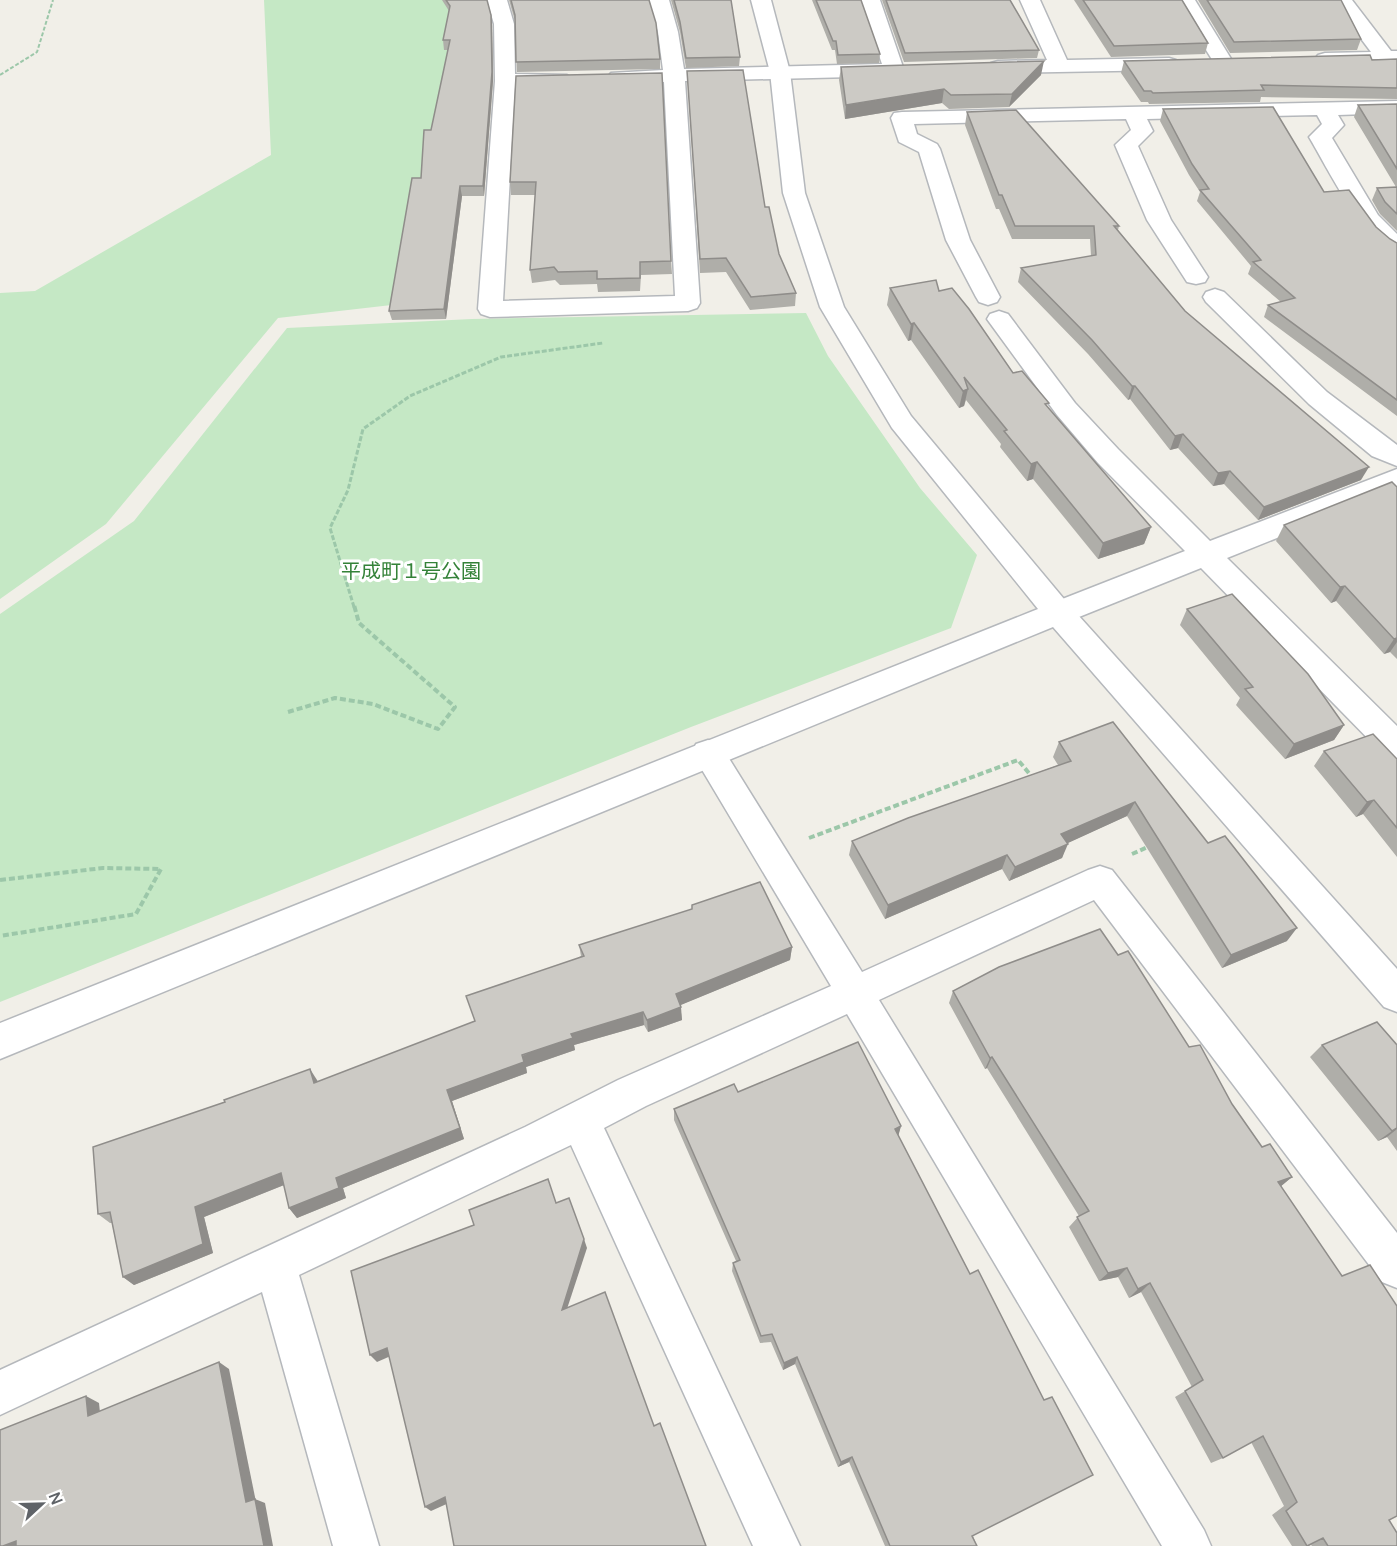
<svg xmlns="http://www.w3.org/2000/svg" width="1397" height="1546" font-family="Manrope,'Noto Sans JP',sans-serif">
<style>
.green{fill:#c5e8c5}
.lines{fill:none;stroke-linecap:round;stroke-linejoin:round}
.minor-casing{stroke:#b5b8bc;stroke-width:3}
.tertiary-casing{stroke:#b5b8bc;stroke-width:3}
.path-far2{stroke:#9cc7a9;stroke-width:2;stroke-dasharray:4 2;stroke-linecap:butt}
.path-far1{stroke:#9cc7a9;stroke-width:3;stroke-dasharray:5 2;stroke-linecap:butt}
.path{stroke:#9cc7a9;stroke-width:4;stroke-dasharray:6 3;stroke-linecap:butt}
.minor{fill:#fff;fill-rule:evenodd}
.tertiary{fill:#fff;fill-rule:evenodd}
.wall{fill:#afaea9}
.shaded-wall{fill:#8f8d8a}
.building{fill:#cccac5;stroke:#8f8d8a;stroke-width:1.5}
.labels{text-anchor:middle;stroke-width:6;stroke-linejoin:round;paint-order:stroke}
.park-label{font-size:20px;fill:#348238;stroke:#fff}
</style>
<rect width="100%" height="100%" fill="#f1efe8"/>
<g class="green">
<polygon points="264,0 493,0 476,84 444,299 278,318 106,524 0,599 0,293 35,291 271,155"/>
<polygon points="806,313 828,356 920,488 977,555 951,628 691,727 0,1002 0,614 134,521 287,328 472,319"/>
</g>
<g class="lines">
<g class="minor-casing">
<g id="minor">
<polygon points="487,0 507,0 514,24 515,74 567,75 570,79 567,83 515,87 503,301 675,296 664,82 618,83 611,81 608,77 611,73 663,70 658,32 649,0 669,0 678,32 684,69 882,64 860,0 880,0 904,70 901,74 894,76 685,81 700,303 697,308 688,311 490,317 481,314 478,309 495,81 494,24"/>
<polygon points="1020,0 1040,0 1067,60 1169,58 1176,60 1179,64 1176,68 1169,70 998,73 991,71 988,67 991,63 998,61 1047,60"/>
<polygon points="1175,0 1195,0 1233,62 1230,66 1216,66"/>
<polygon points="1332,0 1352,0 1391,51 1397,51 1397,63 1325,65 1318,63 1315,59 1318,55 1325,53 1371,52"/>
<path d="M1397,101V113L1338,115L1344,125L1332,138L1378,215L1397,234V255C1366,247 1326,165 1309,137L1322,124L1317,115L1147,119L1153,131L1138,146L1171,220L1208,277L1205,282L1196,284L1187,282L1147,220L1115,145L1131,130L1126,119L914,124L917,134L937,144L940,149L970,240L1000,297L997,302L988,305L979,302L976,297L946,240L919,152L899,142L891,118L894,113L902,112Z"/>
<polygon points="1215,289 1224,292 1327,392 1397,445 1397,466 1372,456 1309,404 1206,302 1203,297 1206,292"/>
<polygon points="999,311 1008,314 1075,403 1118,449 1210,541 1397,469 1397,490 1227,558 1397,726 1397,760 1385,756 1201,568 1069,621 1058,624 1047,621 1043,613 1047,605 1185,551 1098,463 1057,415 987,319 990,314"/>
<polygon points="708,740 720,744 862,972 1088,870 1100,866 1112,870 1397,1233 1397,1288 1382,1282 1094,900 879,1000 1204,1530 1211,1546 1162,1546 847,1014 646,1106 604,1128 800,1546 753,1546 571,1145 299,1275 379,1546 333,1546 262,1292 0,1415 0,1370 525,1127 618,1080 831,986 692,753 696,744"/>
</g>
</g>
<g class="tertiary-casing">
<polygon id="tertiary" points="751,0 771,0 790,72 805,193 844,307 911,416 1069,605 1397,969 1397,1012 1384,1007 1053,627 0,1059 0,1023 1038,609 892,428 820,307 783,193 770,72"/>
</g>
<polyline class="path-far2" points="0,75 37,52 53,0"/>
<polyline class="path-far1" points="354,607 330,528 348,490 363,429 410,396 501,357 603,343"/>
<g class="path">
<polyline points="288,712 335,698 373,704 438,729 455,707 359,623 354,605"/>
<polyline points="809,838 1018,760 1033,778"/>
<polyline points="1132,854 1150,846"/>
<polyline points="0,880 103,868 161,869 136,914 0,936"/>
</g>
<use href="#minor" class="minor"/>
<use href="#tertiary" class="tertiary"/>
</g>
<g class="wall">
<polygon points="442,0 487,0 492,24 493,81 484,196 462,196 446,319 392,320 389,311 421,178 448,50 444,50 443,40 449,11"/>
<polygon points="509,0 649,0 660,59 660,69 517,72 515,21"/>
<polygon points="671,0 731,0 740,57 739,66 686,68 680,32"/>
<polygon points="812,0 861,0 880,54 879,63 837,64 835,50 832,50"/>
<polygon points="882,0 1010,0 1039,50 1037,58 904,62"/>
<polygon points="1074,0 1182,0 1208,43 1205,54 1111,57"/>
<polygon points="1198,0 1341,0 1361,39 1357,50 1230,53"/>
<polygon points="1397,59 1397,99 1261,97 1260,102 1149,104 1148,102 1141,102 1121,73 1124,61"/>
<polygon points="841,67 1041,75 1009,107 949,109 942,103 845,119 839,80"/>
<polygon points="687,71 765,207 779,254 796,293 795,306 750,310 726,272 700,273"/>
<polygon points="516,76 671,261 672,274 641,275 640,291 598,292 597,284 560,285 555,280 532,283 530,270 535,195 511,195 510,182"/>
<polygon points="1397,104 1397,231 1380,214 1372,200 1377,188 1396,187 1354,117 1358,105"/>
<polygon points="1163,109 1324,192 1376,227 1390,239 1397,243 1397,416 1264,317 1268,305 1281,302 1248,274 1251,266 1197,201 1200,192 1189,175 1160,121"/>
<polygon points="967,112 1119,226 1118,230 1185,311 1361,480 1258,520 1224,484 1213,486 1178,448 1170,450 1130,399 1128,400 1088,354 1018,282 1021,268 1091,256 1090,239 1012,239 999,209 996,209 965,125"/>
<polygon points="890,288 939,291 1013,373 1048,407 1151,527 1144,544 1098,559 1033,479 1027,481 1000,447 1001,444 966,400 964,406 959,408 911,340 908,341 887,305"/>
<polygon points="1397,487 1397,659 1390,652 1384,654 1336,601 1331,603 1276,541 1284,525"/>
<polygon points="1187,609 1344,725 1334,740 1285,759 1236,705 1240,698 1180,625"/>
<polygon points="1059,742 1208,843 1287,941 1222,968 1127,816 1067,843 1062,858 1009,881 1002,869 885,919 849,855 852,841 1058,765 1053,757"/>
<polygon points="1324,751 1397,759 1397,857 1363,814 1356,817 1314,766"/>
<polygon points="692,905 792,947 790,960 680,1005 682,1020 648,1032 644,1025 574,1045 575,1050 526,1067 527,1073 452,1101 464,1139 343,1188 346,1198 297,1218 289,1208 284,1185 204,1217 213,1253 134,1285 123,1277 112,1223 110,1223 98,1214 225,1102 317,1080 318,1082 474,1022 581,956 579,945 692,910"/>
<polygon points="1118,955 1189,1047 1232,1104 1262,1147 1292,1177 1281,1186 1397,1546 1312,1546 1311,1545 1309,1546 1292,1546 1272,1515 1284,1506 1251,1442 1223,1458 1211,1463 1175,1397 1192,1387 1141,1292 1129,1298 1118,1277 1099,1281 1069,1227 1079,1216 987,1068 985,1069 949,1003 953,991"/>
<polygon points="1322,1045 1397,1045 1397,1151 1387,1137 1378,1141 1310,1057"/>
<polygon points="738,1092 901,1126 898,1135 973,1536 977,1546 885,1546 849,1462 838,1467 795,1364 783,1370 771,1342 760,1343 732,1271 733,1263 736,1261 674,1120 674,1109"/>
</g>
<g class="shaded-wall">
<polygon points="491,15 492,24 493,81 484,196 483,186"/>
<polygon points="1044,61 1041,75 1009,107 1012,94"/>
<polygon points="944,89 942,103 845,119 846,105"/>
<polygon points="460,186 462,196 446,319 444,309"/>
<polygon points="914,323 911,340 908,341 911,324"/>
<polygon points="1132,386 1135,386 1130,399 1128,400"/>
<polygon points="968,389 964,406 959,408 963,391"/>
<polygon points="1183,434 1178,448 1170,450 1175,436"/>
<polygon points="1037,462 1033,479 1027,481 1031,464"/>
<polygon points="1369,467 1361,480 1258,520 1264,507"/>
<polygon points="1230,471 1224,484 1213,486 1218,473"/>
<polygon points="1151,527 1144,544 1098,559 1103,543"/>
<polygon points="1345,586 1336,601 1331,603 1340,587"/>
<polygon points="1397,638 1397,642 1390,652 1384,654 1394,639"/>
<polygon points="1344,725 1334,740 1285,759 1294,744"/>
<polygon points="1374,800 1363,814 1356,817 1367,802"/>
<polygon points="1135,802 1127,816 1055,849 1061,834"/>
<polygon points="1068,844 1062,858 1009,881 1015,867"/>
<polygon points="1007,855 1002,869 885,919 888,905"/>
<polygon points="1297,928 1287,941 1222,968 1231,955"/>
<polygon points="792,947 790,960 676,1007 676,994"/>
<polygon points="681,1007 682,1020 648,1032 647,1020"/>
<polygon points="643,1012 644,1025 574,1045 575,1050 526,1067 527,1073 452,1101 464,1139 343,1188 346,1198 297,1218 289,1208 336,1178 447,1090 571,1034"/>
<polygon points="992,1057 987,1068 985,1069 990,1058"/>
<polygon points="310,1069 317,1080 321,1094 314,1083"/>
<polygon points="901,1126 898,1137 895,1129"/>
<polygon points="1397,1128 1397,1129 1387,1137 1378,1141 1392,1131"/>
<polygon points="281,1173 289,1183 204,1217 213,1253 134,1285 123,1277 195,1207"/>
<polygon points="1292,1177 1280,1187 1278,1182"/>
<polygon points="584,1239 587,1248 564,1318 562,1310"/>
<polygon points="1127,1268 1118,1277 1099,1281 1108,1273"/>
<polygon points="1150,1283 1141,1292 1129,1298 1138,1289"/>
<polygon points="387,1348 393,1355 377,1362 370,1355"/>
<polygon points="797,1357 795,1364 783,1370 784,1363"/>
<polygon points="219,1362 229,1369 257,1507 246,1502"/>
<polygon points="86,1396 99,1403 101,1422 88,1416"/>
<polygon points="852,1457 849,1462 838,1467 841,1462"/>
<polygon points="445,1497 451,1502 431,1511 425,1507"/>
<polygon points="255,1499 265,1503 273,1546 264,1546"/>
<polygon points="16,1541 27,1546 3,1546"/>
</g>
<g class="building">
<polygon points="446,0 487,0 491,15 492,72 483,186 460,186 444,309 389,311 412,178 421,178 424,130 431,130 450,40 443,40 450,6"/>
<polygon points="511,0 649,0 656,23 660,59 516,62 515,15"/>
<polygon points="674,0 731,0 740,57 686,58 680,22"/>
<polygon points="816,0 861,0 880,54 838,55 836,41 833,41"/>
<polygon points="886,0 1010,0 1039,50 905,53"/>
<polygon points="1083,0 1182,0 1208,43 1114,46"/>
<polygon points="1207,0 1341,0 1361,39 1234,42"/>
<polygon points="1370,55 1372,60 1397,59 1397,88 1261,85 1264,90 1153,93 1151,91 1144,91 1124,61"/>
<polygon points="1044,61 1012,94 951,95 944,89 846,105 841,67"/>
<polygon points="743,70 765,207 769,207 779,254 796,293 751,297 726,258 700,259 687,71"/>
<polygon points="662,73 671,261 640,262 640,278 597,279 597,271 558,272 554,267 530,270 536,182 510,182 516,76"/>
<polygon points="1397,104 1397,169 1358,105"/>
<polygon points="1273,107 1324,192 1349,190 1376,227 1390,239 1397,243 1397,400 1268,305 1295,298 1253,262 1261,260 1200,190 1209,189 1192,164 1163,109"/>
<polygon points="1016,110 1119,226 1114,226 1185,311 1369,467 1264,507 1230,471 1218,473 1183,434 1175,436 1135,386 1132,386 1092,340 1021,268 1096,255 1094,226 1015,226 1002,195 999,195 967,112"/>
<polygon points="1397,187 1397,214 1385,202 1377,188"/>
<polygon points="936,280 939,291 952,288 969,309 1013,373 1022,371 1049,403 1045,404 1151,527 1103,543 1037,462 1031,464 1004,431 1007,430 964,377 968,389 963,391 914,323 911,324 890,288"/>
<polygon points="1392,482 1397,487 1397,638 1394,639 1345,586 1340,587 1284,525"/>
<polygon points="1232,594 1308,674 1344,725 1294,744 1245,689 1253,687 1187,609"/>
<polygon points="1113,722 1208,843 1225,836 1297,928 1231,955 1135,802 1061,834 1068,844 1015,867 1007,855 888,905 852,841 908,818 1071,761 1059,742"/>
<polygon points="1373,734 1397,759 1397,828 1374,800 1367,802 1324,751"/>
<polygon points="760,882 792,947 676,994 681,1007 647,1020 643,1012 571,1034 573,1038 522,1055 524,1062 447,1090 460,1128 336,1178 339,1188 289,1208 281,1173 195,1207 203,1244 123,1277 110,1212 98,1214 93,1147 225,1102 224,1100 310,1069 314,1083 475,1021 466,996 584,956 579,945 692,909 692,905"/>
<polygon points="1100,929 1118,955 1128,951 1189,1047 1200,1045 1232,1104 1262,1147 1270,1144 1292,1177 1278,1182 1342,1276 1370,1265 1397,1306 1397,1516 1389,1520 1397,1533 1397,1546 1328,1546 1323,1538 1307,1546 1286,1511 1297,1502 1263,1436 1223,1458 1185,1391 1203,1380 1150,1283 1138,1289 1127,1268 1108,1273 1077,1217 1089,1211 992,1057 990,1058 953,991 999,967"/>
<polygon points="1377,1022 1397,1045 1397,1128 1392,1131 1322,1045"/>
<polygon points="858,1042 901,1126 895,1129 970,1274 978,1270 1044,1400 1052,1397 1093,1475 972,1536 977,1546 890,1546 852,1457 841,1462 797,1357 784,1363 772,1334 761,1336 733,1263 740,1260 674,1109 734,1084 738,1092"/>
<polygon points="548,1179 556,1203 569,1198 584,1239 562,1310 605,1292 654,1426 660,1423 706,1546 454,1546 445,1497 425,1507 387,1348 370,1355 351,1271 474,1225 469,1210"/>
<polygon points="219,1362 246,1502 255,1499 264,1546 16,1546 16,1541 3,1546 0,1546 0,1430 86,1396 88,1416"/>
</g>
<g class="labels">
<g class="park-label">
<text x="411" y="578">平成町１号公園</text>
</g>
</g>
<g transform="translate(42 1504) rotate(68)" stroke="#ffffff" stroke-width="4.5" paint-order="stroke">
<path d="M0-4.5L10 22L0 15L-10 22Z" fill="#5f6368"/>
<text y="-9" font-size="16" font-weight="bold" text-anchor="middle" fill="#5f6368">N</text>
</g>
</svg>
